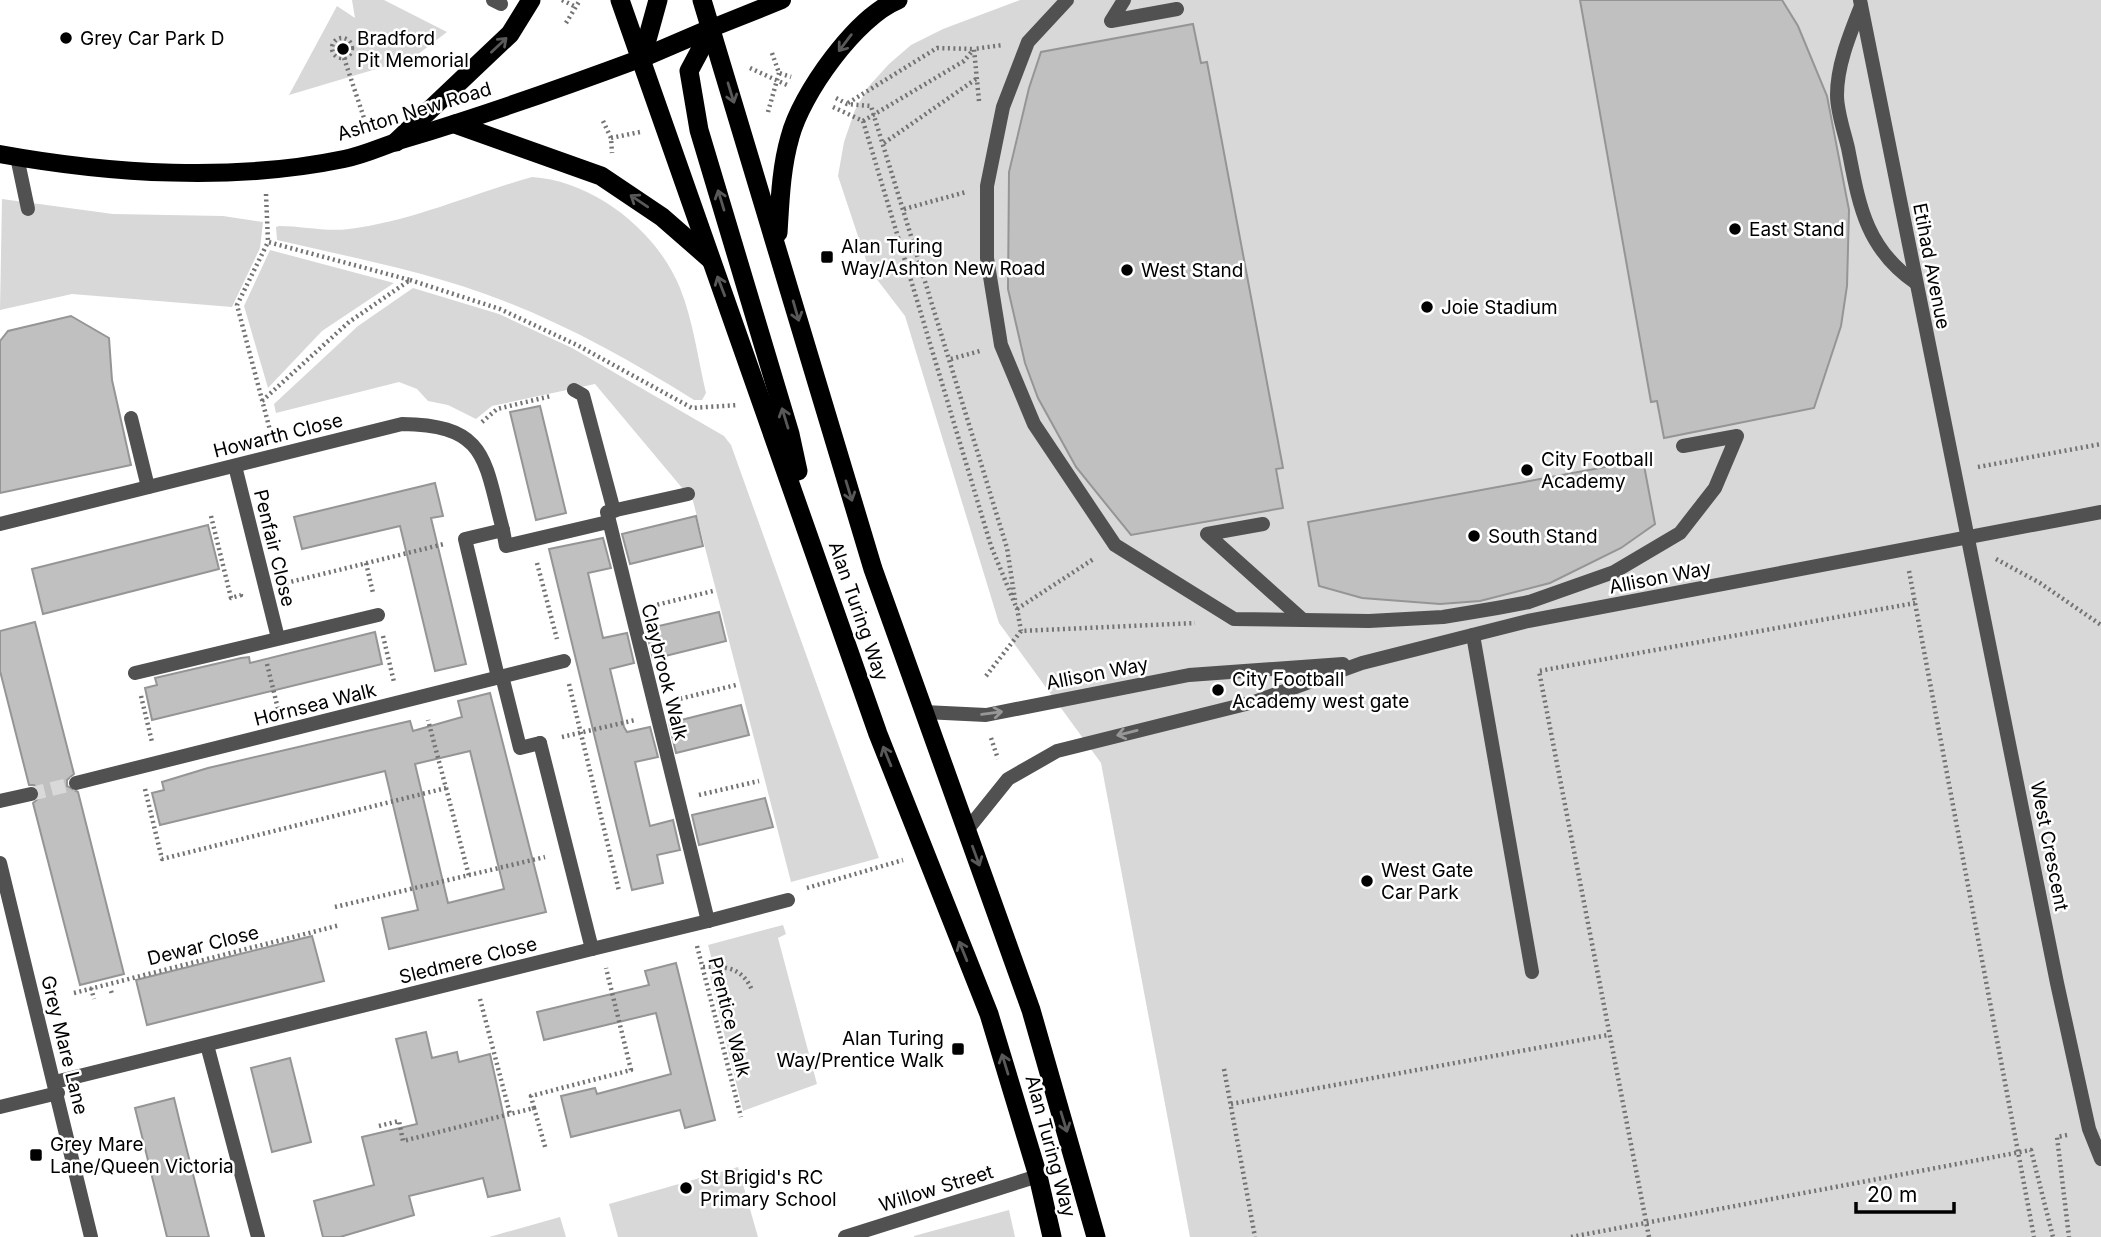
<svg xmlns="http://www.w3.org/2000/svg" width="2101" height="1237" font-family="Inter,sans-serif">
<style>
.green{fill:#d8d8d8}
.building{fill:#c0c0c0;stroke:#959595;stroke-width:2;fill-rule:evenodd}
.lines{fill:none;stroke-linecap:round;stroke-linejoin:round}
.pedestrian-tunnel{stroke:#d9d9d9;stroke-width:14;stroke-dasharray:14 7;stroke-linecap:butt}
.path{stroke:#737373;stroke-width:4.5;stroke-dasharray:2 3.5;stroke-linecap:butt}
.service{stroke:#515151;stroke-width:14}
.pedestrian{stroke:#515151;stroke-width:14}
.minor{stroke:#515151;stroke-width:14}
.tertiary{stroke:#515151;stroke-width:14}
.primary{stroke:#000;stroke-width:18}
.trunk{stroke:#000;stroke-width:19}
.oneway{stroke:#595959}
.oneway2{stroke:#979797}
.poi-dot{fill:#000;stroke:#fff;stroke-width:2.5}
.labels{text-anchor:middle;stroke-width:5;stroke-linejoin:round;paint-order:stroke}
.poi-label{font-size:19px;fill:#000;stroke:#fff;text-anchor:start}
.street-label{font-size:19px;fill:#000;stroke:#fff}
</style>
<rect width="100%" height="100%" fill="#fff"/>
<g class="green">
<polygon points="352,0 384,0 447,32 413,58 289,95 337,6 355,18"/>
<polygon points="1020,0 2101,0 2101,1237 1190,1237 1101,763 999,623 905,316 869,269 838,176 844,142 855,110 869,86 889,64 911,45 943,29"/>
<path d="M532,177C594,181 657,231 680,288C693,320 698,359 706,393L702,400H694C633,362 571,327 504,301C431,272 353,258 277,240L276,227L279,226C303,226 325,232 349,229C413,221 471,194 532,177Z"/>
<polygon points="2,199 113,214 223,216 263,222 260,248 232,307 72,294 0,310"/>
<polygon points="270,250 394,283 322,331 268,388 244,306"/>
<polygon points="413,288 499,314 572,348 724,436 731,445 879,858 791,882 693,501 595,384 492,406 476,419 448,405 428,401 417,389 399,382 276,413 274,404 358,326"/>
<polygon points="783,925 786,934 778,938 817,1084 743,1111 710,976 712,960 708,945"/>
<polygon points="738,1167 758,1237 618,1237 609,1204"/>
<polygon points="1009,1210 1015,1237 914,1237 914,1236"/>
<polygon points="560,1217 566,1237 489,1237"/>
</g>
<g class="building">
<polygon points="1580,0 1782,0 1798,26 1827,96 1849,210 1847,286 1841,326 1814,408 1664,438 1657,401 1651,402"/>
<polygon points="1193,24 1201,63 1207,62 1283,468 1276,469 1283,508 1131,535 1076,467 1038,398 1025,363 1008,289 1009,172 1029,88 1041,52"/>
<polygon points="71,316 109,338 112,380 131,465 0,493 0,341 8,331"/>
<polygon points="540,406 566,513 536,520 510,412"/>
<polygon points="1643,460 1655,524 1621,548 1550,583 1480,601 1440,604 1362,598 1319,586 1308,522"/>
<polygon points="435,483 443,516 431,518 466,664 435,671 400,526 302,549 294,517"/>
<polygon points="696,516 703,546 630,564 622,534"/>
<polygon points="208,525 219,569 43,614 32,569"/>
<polygon points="603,538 611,568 588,573 603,638 627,633 634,663 610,669 624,727 627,732 650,727 658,757 635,762 650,826 673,820 680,850 657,855 663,883 632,890 549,549"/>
<polygon points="719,612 726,641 653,659 646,629"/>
<polygon points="35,622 74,774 67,780 67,786 78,792 124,974 80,985 33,803 40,797 40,791 34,785 29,785 0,671 0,631"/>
<polygon points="375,632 382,664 152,720 145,688 157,685 155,678 241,658 249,657 250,663"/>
<path d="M490,693L546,912L389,949L382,918L418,910L385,771L160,825L152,793L164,790L162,782L208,768L410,721L413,731L462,717L458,701ZM470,751L504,889L448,903L415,764Z"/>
<polygon points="741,705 749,735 676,753 669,723"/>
<polygon points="765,798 773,827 699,845 692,815"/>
<polygon points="312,936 324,981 147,1025 136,980"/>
<polygon points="676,963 715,1120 685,1128 680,1110 571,1137 561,1096 595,1088 597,1094 671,1074 656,1013 544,1040 537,1012 649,985 645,971"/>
<polygon points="426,1032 432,1058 457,1052 459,1062 490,1054 520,1190 488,1197 483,1178 409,1196 414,1215 340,1237 323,1237 314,1201 374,1185 362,1137 417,1124 396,1039"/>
<polygon points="290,1058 311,1142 272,1152 251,1068"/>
<polygon points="174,1098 180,1123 209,1237 167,1237 135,1108"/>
</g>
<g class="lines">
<polyline class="pedestrian-tunnel" points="31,794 76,783"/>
<g class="path">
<polyline points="562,0 574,6"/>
<polyline points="566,23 580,0"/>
<circle cx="342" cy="48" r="10"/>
<polyline points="772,53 779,73 791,77"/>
<polyline points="344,58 367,127"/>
<polyline points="750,68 787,85"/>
<polyline points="836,98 847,104 871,106 1007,548 1015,600"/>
<polyline points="979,101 974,49 1003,45"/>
<polyline points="848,103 937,48 974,49"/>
<polyline points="833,107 863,121 991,546 1017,609"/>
<polyline points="768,112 779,73"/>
<polyline points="603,121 611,138 612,153"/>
<polyline points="863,121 964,61 973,50"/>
<polyline points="611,138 640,132"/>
<polyline points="884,143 976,79"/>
<polyline points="266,194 268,242"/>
<polyline points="904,209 966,192"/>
<polyline points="410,280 500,309 577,345 692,408 738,405"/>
<polyline points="951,359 980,351"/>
<polyline points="262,401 349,322 410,280 268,242 237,305 271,434"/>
<polyline points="482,422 497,409 551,396"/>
<polyline points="1978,467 2101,444"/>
<polyline points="211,516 231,598 241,595 240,591"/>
<polyline points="1996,559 2040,583 2101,625"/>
<polyline points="366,563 373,593"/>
<polyline points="537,563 557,639"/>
<polyline points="1909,571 2034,1237"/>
<polyline points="286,583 444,544"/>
<polyline points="652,606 713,591"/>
<polyline points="1017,608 1021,631"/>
<polyline points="1017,609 1095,558"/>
<polyline points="383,636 394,682"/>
<polyline points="267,664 278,709"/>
<polyline points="986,676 1021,631 1195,623"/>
<polyline points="569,684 619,891"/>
<polyline points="141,696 152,742"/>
<polyline points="675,700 736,685"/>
<polyline points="562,737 635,720"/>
<polyline points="991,738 998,759"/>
<polyline points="446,788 469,876"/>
<polyline points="145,789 162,859 446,788 428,720"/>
<polyline points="699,795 759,781"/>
<polyline points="807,888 903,860"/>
<polyline points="335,907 545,857"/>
<polyline points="697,946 741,1117"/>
<path d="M703,967C725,966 742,967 752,990"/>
<polyline points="91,988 94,999"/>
<polyline points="111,991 112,994"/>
<polyline points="74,993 340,925"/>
<polyline points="480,999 510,1114"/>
<polyline points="1224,1069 1255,1237"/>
<polyline points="1231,1104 1608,1035"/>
<polyline points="534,1108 531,1096 631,1070 606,968"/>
<polyline points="379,1126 399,1121 403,1141 534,1108 546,1150"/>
<polyline points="2067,1135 2057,1137 2069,1237"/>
<polyline points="1571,1237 2031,1150 2053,1237"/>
<polyline points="1649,1237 1539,671 1915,603"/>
</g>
<g class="service">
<polyline points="1860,0 2057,983 2089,1129 2101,1159"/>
<path d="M1861,6C1850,34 1837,65 1837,95C1837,112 1844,131 1848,148C1859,204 1865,248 1916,283"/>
<polyline points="17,157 28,209"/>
<polyline points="131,418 148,487"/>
<polyline points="1473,635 1532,972"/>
<polyline points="924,712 986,715 1189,675 1343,664"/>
<polyline points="967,830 1008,779 1057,751 1254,702 1362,663 1528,621 2101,512"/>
<polyline points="708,921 788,900"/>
</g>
<g class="pedestrian">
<polyline points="493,0 501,4"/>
<polyline points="1067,0 1028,42 1003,107 987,186 987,258 1001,345 1034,424 1115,545 1234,619 1369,621 1443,617 1497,608 1529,602 1614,572 1680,533 1715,488 1737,436 1683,446"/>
<polyline points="1124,0 1111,21 1177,9"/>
<polyline points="574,390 583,395 614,511"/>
<polyline points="688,494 607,512 708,921"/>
<polyline points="1263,524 1207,534 1303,620"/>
<polyline points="135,673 378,615"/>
<polyline points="502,676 520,748 540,743"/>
<polyline points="498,677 465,539 503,530 506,546 608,522"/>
<polyline points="76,783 564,661"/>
<polyline points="0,801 31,794"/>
</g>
<g class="minor">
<polyline points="235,466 278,638"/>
<path d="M0,524L402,424C488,425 484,460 503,530"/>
<polyline points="592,949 708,921"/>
<polyline points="207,1045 258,1237"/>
<polyline points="55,1082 592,949 540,743"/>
<polyline points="0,1107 58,1093"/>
<polyline points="845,1237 1038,1176"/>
</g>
<polyline class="tertiary" points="0,863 91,1237"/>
<g class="primary">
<polyline points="712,28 782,0"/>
<path d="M0,154C110,174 234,182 344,159C365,155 385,145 405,139C485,115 564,87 642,58"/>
</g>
<g class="trunk">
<polyline points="620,0 878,734 989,1014 1038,1176 1052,1237"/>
<polyline points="702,0 873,569 1031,1010 1096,1237"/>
<polyline points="712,28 689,71 699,130 790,434 798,471"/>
<polyline points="642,58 712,28"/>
<polyline points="642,58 658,0"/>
<polyline points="455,124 601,176 662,217 710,259"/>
<polyline points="396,142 510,34 531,0"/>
<path d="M778,233C780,201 781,168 790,137C801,94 856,17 898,0"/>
</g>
</g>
<defs><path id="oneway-shaft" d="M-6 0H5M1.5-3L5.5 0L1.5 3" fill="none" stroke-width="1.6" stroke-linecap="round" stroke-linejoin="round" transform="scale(1.75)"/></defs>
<g class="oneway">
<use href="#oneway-shaft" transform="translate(845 43) rotate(127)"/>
<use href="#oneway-shaft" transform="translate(499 45) rotate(-43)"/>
<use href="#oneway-shaft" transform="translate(731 93) rotate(73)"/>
<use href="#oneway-shaft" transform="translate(721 200) rotate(-107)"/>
<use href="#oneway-shaft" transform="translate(639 201) rotate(-146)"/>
<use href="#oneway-shaft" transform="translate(721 286) rotate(-111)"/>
<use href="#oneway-shaft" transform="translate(796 311) rotate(74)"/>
<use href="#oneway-shaft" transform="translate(785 418) rotate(-107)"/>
<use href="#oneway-shaft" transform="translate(849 491) rotate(73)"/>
<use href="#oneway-shaft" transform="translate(887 756) rotate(-112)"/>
<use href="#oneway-shaft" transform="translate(976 856) rotate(70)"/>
<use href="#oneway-shaft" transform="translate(963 951) rotate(-112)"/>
<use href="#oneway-shaft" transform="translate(1005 1064) rotate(-107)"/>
<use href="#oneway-shaft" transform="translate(1064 1122) rotate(73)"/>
</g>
<g class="oneway2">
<use href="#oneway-shaft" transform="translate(992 713) rotate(-8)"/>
<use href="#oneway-shaft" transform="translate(1127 733) rotate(166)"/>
</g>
<g class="poi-dot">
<circle cx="66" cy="38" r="7"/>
<circle cx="343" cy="49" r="7"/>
<circle cx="1735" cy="229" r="7"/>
<rect x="820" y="250" width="14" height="14" rx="3.5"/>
<circle cx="1127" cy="270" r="7"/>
<circle cx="1427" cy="307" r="7"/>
<circle cx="1527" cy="470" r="7"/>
<circle cx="1474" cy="536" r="7"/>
<circle cx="1218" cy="690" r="7"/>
<circle cx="1367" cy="881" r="7"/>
<rect x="951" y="1042" width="14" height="14" rx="3.5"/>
<rect x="29" y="1148" width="14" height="14" rx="3.5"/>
<circle cx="686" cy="1188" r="7"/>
</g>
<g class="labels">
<g class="poi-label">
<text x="80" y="45">Grey Car Park D</text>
<text x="357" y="45">Bradford<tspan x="357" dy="22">Pit Memorial</tspan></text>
<text x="1749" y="236">East Stand</text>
<text x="841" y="253">Alan Turing<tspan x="841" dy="22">Way/Ashton New Road</tspan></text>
<text x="1141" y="277">West Stand</text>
<text x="1441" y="314">Joie Stadium</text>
<text x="1541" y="466">City Football<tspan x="1541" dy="22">Academy</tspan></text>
<text x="1488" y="543">South Stand</text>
<text x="1232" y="686">City Football<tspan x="1232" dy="22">Academy west gate</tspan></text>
<text x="1381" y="877">West Gate<tspan x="1381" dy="22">Car Park</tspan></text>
<text x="944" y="1045" text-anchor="end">Alan Turing<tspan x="944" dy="22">Way/Prentice Walk</tspan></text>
<text x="50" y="1151">Grey Mare<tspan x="50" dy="22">Lane/Queen Victoria</tspan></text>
<text x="700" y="1184">St Brigid's RC<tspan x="700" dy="22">Primary School</tspan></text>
</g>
<g class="street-label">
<text transform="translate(414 111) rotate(-17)" y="7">Ashton New Road</text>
<text transform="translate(1932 266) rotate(79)" y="7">Etihad Avenue</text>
<text transform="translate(278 435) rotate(-14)" y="7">Howarth Close</text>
<text transform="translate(275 548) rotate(76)" y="7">Penfair Close</text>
<text transform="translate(1660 577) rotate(-11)" y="7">Allison Way</text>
<text transform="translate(859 611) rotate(71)" y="7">Alan Turing Way</text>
<text transform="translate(665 672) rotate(76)" y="7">Claybrook Walk</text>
<text transform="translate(1097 673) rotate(-11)" y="7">Allison Way</text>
<text transform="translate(315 704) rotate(-14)" y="7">Hornsea Walk</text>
<text transform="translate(2050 846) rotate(79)" y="7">West Crescent</text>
<text transform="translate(203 945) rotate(-14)" y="7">Dewar Close</text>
<text transform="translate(468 960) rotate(-14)" y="7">Sledmere Close</text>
<text transform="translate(730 1017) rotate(76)" y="7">Prentice Walk</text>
<text transform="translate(65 1045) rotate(76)" y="7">Grey Mare Lane</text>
<text transform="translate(1051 1146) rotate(75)" y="7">Alan Turing Way</text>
<text transform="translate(936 1188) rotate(-17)" y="7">Willow Street</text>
</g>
</g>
<path d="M1856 1202v10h98v-10" fill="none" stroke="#000000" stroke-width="3.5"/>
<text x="1867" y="1202" font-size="21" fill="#000000" stroke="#ffffff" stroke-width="5" paint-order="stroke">20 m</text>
</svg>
